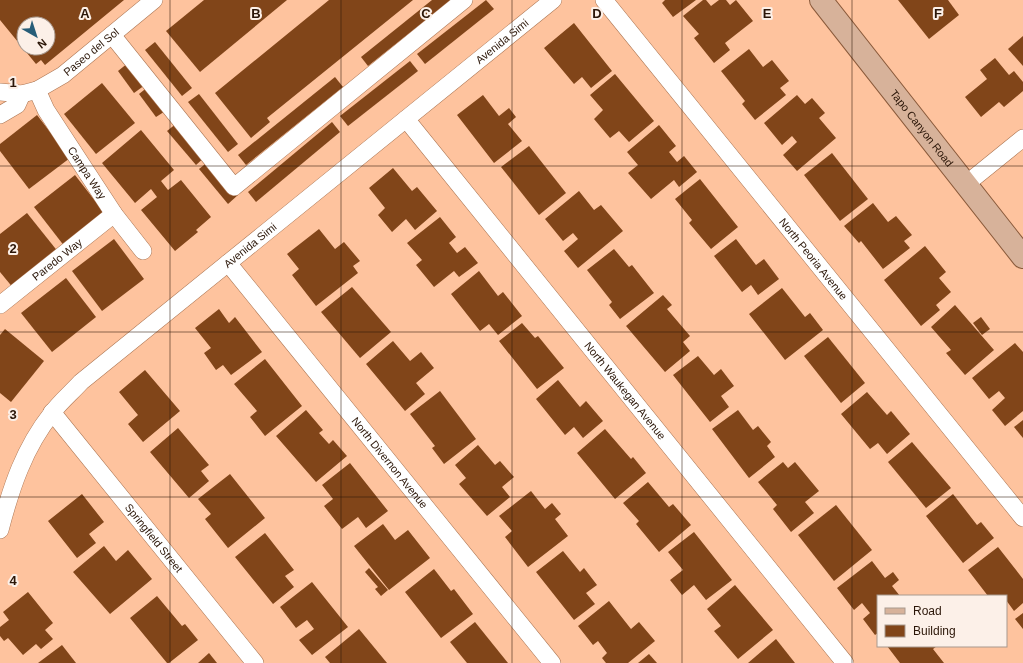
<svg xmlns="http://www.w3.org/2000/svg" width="1023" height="663" font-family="Arial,sans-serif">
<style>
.building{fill:#814519;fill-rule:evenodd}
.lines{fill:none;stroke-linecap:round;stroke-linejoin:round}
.minor-casing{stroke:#ac7653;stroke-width:18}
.major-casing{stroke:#8a5a3b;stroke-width:24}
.minor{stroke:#fff;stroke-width:17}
.major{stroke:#d7b29a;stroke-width:22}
.grid{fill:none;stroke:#2b1608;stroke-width:1;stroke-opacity:0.55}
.labels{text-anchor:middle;stroke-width:4;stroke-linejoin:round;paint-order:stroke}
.street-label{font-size:11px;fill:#2b1608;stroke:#fcf0e8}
.grid-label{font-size:13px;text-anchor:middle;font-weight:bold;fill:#2b1608;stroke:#fcf0e8;stroke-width:4;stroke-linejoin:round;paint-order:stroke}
</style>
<rect width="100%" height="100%" fill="#fec39e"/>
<g class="building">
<path d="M0,0H124L45,65L41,60L36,64L0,20ZM24,24H48V48H24Z"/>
<polygon points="204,0 287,0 200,72 166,31"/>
<polygon points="329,0 413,0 267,118 270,122 251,138 215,93"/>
<polygon points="432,0 451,0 368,66 361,57"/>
<polygon points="486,0 494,9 425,64 417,54"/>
<polygon points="665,0 696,0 673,17 662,3"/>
<polygon points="703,0 706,0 711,6 719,0 726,0 730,5 736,0 753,21 725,43 730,50 714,63 694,38 699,34 683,16"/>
<polygon points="898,0 948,0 959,15 929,39"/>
<polygon points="574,23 612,71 591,88 582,77 574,84 544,48"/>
<polygon points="1023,36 1023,66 1008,49"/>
<polygon points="155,42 192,88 182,96 145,50"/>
<polygon points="749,49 763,67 772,60 789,81 780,88 786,95 755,120 742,104 745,101 721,71"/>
<polygon points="995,58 1009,75 1014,71 1023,82 1023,91 1004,107 999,102 981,117 965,97 987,79 980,70"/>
<polygon points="410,61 418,71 348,126 340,116"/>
<polygon points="128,63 145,85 134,93 118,71"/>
<polygon points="615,74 654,121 629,142 619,131 610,138 594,119 603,110 590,95"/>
<polygon points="335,77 343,87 246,165 238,155"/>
<polygon points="102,83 135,123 96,154 64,114"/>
<polygon points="149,86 167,110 156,117 139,94"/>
<polygon points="199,94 238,144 228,152 188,102"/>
<polygon points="483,95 499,116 509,108 516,117 508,124 522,141 494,163 457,115"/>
<polygon points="797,95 805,104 812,98 825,113 819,118 836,138 797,171 783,155 797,142 792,136 782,145 764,123"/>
<polygon points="37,115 70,158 29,189 0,151 0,144"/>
<polygon points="332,122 340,132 256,202 248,192"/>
<polygon points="177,123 206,156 196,165 167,131"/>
<polygon points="659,125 676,146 669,152 677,162 684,156 697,172 679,187 674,180 651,199 628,173 638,165 627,152"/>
<polygon points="141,130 174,170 161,181 168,190 181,180 211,217 196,230 198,232 175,251 141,210 157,197 151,189 135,203 102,163"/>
<polygon points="529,146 566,193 539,215 501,167"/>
<polygon points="832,153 868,199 840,221 804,175"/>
<polygon points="209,161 238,195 228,204 199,169"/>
<polygon points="393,168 412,191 417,187 437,211 415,230 406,219 392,232 378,215 385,208 369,188"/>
<polygon points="75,175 106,215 65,247 34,207"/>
<polygon points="700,179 738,227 711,249 689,223 692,220 675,199"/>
<polygon points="579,191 594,210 601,205 623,231 578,268 564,251 578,239 573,233 563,241 545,219"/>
<polygon points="873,203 888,222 896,216 912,235 904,241 910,248 883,269 861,241 859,243 844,226"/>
<polygon points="27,213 59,253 14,289 0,272 0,234"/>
<polygon points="440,217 456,237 449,243 457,253 465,247 478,263 459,277 454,271 434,287 416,265 422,260 407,243"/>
<polygon points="319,229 335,249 344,242 360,261 353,266 358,273 316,306 292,275 299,269 287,254"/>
<polygon points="114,239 144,279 102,311 72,271"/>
<polygon points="736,239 756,265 764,259 779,279 758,295 751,285 742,292 714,256"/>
<polygon points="925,246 946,272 939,278 951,292 936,305 940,310 921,326 884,280"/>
<polygon points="614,249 629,267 632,265 654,293 620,319 609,305 612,302 587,270"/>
<polygon points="479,271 498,296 503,292 522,316 498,335 489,324 480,331 451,294"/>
<polygon points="66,278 96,317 52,352 21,313"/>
<polygon points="352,287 391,332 360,358 321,312"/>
<polygon points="782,288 805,317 810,313 823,330 785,360 749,314"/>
<polygon points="663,295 672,305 667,309 690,336 683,342 690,351 665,372 626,326"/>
<polygon points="955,305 994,350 965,375 946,353 951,350 931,327"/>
<polygon points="219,309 229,323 235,317 262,352 231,375 223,365 216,370 204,353 211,348 195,328"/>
<polygon points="981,317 990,329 982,335 973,323"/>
<polygon points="522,323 535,338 538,336 564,368 537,389 499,341"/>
<polygon points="5,329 44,361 11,402 0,393 0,335"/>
<polygon points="828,337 865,383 841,403 804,356"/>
<polygon points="393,341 410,361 421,352 434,368 416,383 425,394 405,411 366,364"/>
<polygon points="1015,343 1023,352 1023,411 1005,426 992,410 1005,398 999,391 989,399 972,378"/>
<polygon points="698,356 714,375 721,369 734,386 721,396 729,407 710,422 673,375"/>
<polygon points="265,359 302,406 265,436 250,417 257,411 234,384"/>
<polygon points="145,370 180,411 143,442 128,424 138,415 119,392"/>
<polygon points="558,380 580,407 586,401 603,421 583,438 574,427 565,435 536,399"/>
<polygon points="440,391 476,439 444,464 432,448 435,446 410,414"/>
<polygon points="867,392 887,415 891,411 910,434 887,454 878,443 870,449 841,414"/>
<polygon points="306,410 323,430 319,433 329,444 333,440 347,456 316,482 276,436"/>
<polygon points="738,410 753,430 758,426 771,442 767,446 775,457 749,478 712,429"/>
<polygon points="1023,420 1023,438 1014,427"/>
<polygon points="178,428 209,465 201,471 209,481 189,498 150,452"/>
<polygon points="605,429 631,459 633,457 646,473 615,499 577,453"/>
<polygon points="912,442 951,488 926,508 888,462"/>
<polygon points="478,445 495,465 500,461 514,477 502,487 510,497 487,516 459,484 466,478 455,465"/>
<polygon points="783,462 788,468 795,462 819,491 805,502 814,513 791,532 773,509 777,505 758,482"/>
<polygon points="350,463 388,511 366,528 358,517 342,529 324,506 333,499 322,485"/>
<polygon points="230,474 265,518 228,548 205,519 211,514 198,499"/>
<polygon points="648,482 669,507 673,504 691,525 659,552 636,524 639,521 623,503"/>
<polygon points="531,491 545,509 552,503 561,514 555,519 568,536 528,567 505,537 512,531 499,516"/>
<polygon points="82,494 104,522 89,534 96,543 77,558 48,521"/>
<polygon points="953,494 977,525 981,522 994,538 963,563 926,516"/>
<polygon points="836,505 872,550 834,581 798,535"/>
<polygon points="383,524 395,540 408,530 430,558 389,590 354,546"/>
<polygon points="694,532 732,580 706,600 694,585 682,595 670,580 683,570 668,552"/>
<polygon points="265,533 294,570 285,576 294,587 273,604 235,557"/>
<polygon points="104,546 116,561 128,550 152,579 110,614 73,572"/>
<polygon points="998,547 1023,579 1023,603 1014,611 1006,600 1006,596 988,596 968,570"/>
<polygon points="563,551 580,572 584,568 597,585 586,593 595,604 574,620 536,572"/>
<polygon points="872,561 885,578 893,572 899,580 892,586 900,596 878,596 878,633 875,635 863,619 870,613 862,603 854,610 837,588"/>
<polygon points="369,568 388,590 381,596 375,589 378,587 365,572"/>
<polygon points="434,569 451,591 454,589 473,614 441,638 405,592"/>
<polygon points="312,582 348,627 312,655 299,640 314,629 307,620 296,628 280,607"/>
<polygon points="735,585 773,630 738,659 714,631 721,626 707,609"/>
<polygon points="28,592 53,623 45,630 53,639 41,649 36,644 23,655 8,638 4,641 0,636 0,627 9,620 3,612"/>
<polygon points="157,596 182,626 185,624 198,640 169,663 167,663 130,618"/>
<polygon points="609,601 631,629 639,622 655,641 628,663 606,663 602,658 607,653 598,641 593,645 578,626"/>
<polygon points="1023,613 1023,629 1015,619"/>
<polygon points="475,622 508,663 467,663 450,642"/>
<polygon points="359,629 387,663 330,663 325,657"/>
<polygon points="776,639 795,663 748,663"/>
<polygon points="62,645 76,663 38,663"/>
<polygon points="887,646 937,646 933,649 944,663 900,663"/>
<polygon points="209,653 217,663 198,663"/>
<polygon points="649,654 657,663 638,663"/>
</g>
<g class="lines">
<g class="minor-casing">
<g id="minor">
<path id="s1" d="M604,0L1023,518"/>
<polyline points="112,35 234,187 464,0"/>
<path id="s2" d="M37,90L46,110L114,214L143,251"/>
<path id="s3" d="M0,92L22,94L37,90L63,75L154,0"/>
<polyline points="0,115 17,105 22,94"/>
<path id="s4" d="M406,119L845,663"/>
<polyline points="965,185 1023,138"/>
<path id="s5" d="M228,263L552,663"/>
<path id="s6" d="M0,305L114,214"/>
<path id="s7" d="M52,412L255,663"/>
<path id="s8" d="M0,530C11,488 24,448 52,413C60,402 72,392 81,382L553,0"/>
</g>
</g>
<g class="major-casing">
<g id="major">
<path id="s9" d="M821,0L1023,257"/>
</g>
</g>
<use href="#minor" class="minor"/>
<use href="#major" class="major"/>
</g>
<path class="grid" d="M170,0V663M341,0V663M512,0V663M682,0V663M852,0V663M0,166H1023M0,332H1023M0,497H1023"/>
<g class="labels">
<g class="street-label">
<text dy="4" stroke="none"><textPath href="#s8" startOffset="713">Avenida Simi</textPath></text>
<text dy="4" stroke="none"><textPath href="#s3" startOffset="104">Paseo del Sol</textPath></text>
<text dy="4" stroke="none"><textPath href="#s9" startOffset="163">Tapo Canyon Road</textPath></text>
<text dy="4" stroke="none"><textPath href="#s2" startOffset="97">Campa Way</textPath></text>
<text dy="4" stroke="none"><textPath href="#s8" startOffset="389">Avenida Simi</textPath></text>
<text dy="4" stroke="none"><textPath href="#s1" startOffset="333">North Peoria Avenue</textPath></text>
<text dy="4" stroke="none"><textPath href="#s6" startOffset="73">Paredo Way</textPath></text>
<text dy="4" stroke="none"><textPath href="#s4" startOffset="349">North Waukegan Avenue</textPath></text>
<text dy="4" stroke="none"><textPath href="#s5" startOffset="257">North Divernon Avenue</textPath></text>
<text dy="4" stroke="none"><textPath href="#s7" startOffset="162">Springfield Street</textPath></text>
</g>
</g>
<g class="grid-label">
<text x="85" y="18">A</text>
<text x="256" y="18">B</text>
<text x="426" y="18">C</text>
<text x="597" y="18">D</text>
<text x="767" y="18">E</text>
<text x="938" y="18">F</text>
<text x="13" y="87">1</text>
<text x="13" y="253">2</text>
<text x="13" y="419">3</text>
<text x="13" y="585">4</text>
</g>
<rect x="877" y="595" width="130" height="52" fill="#fcf0e8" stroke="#a8998e"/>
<rect x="885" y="608" width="20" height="6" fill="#d7b29a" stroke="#a8998e"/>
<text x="913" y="615" font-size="12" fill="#2b1608">Road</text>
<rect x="885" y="625" width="20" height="12" fill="#814519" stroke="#a8998e"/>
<text x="913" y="635" font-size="12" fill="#2b1608">Building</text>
<g transform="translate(36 36) rotate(141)"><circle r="19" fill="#fcf0e8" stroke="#a8998e"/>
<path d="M0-3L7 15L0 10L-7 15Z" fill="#275d78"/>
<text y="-6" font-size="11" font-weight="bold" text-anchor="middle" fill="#2b1608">N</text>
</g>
</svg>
